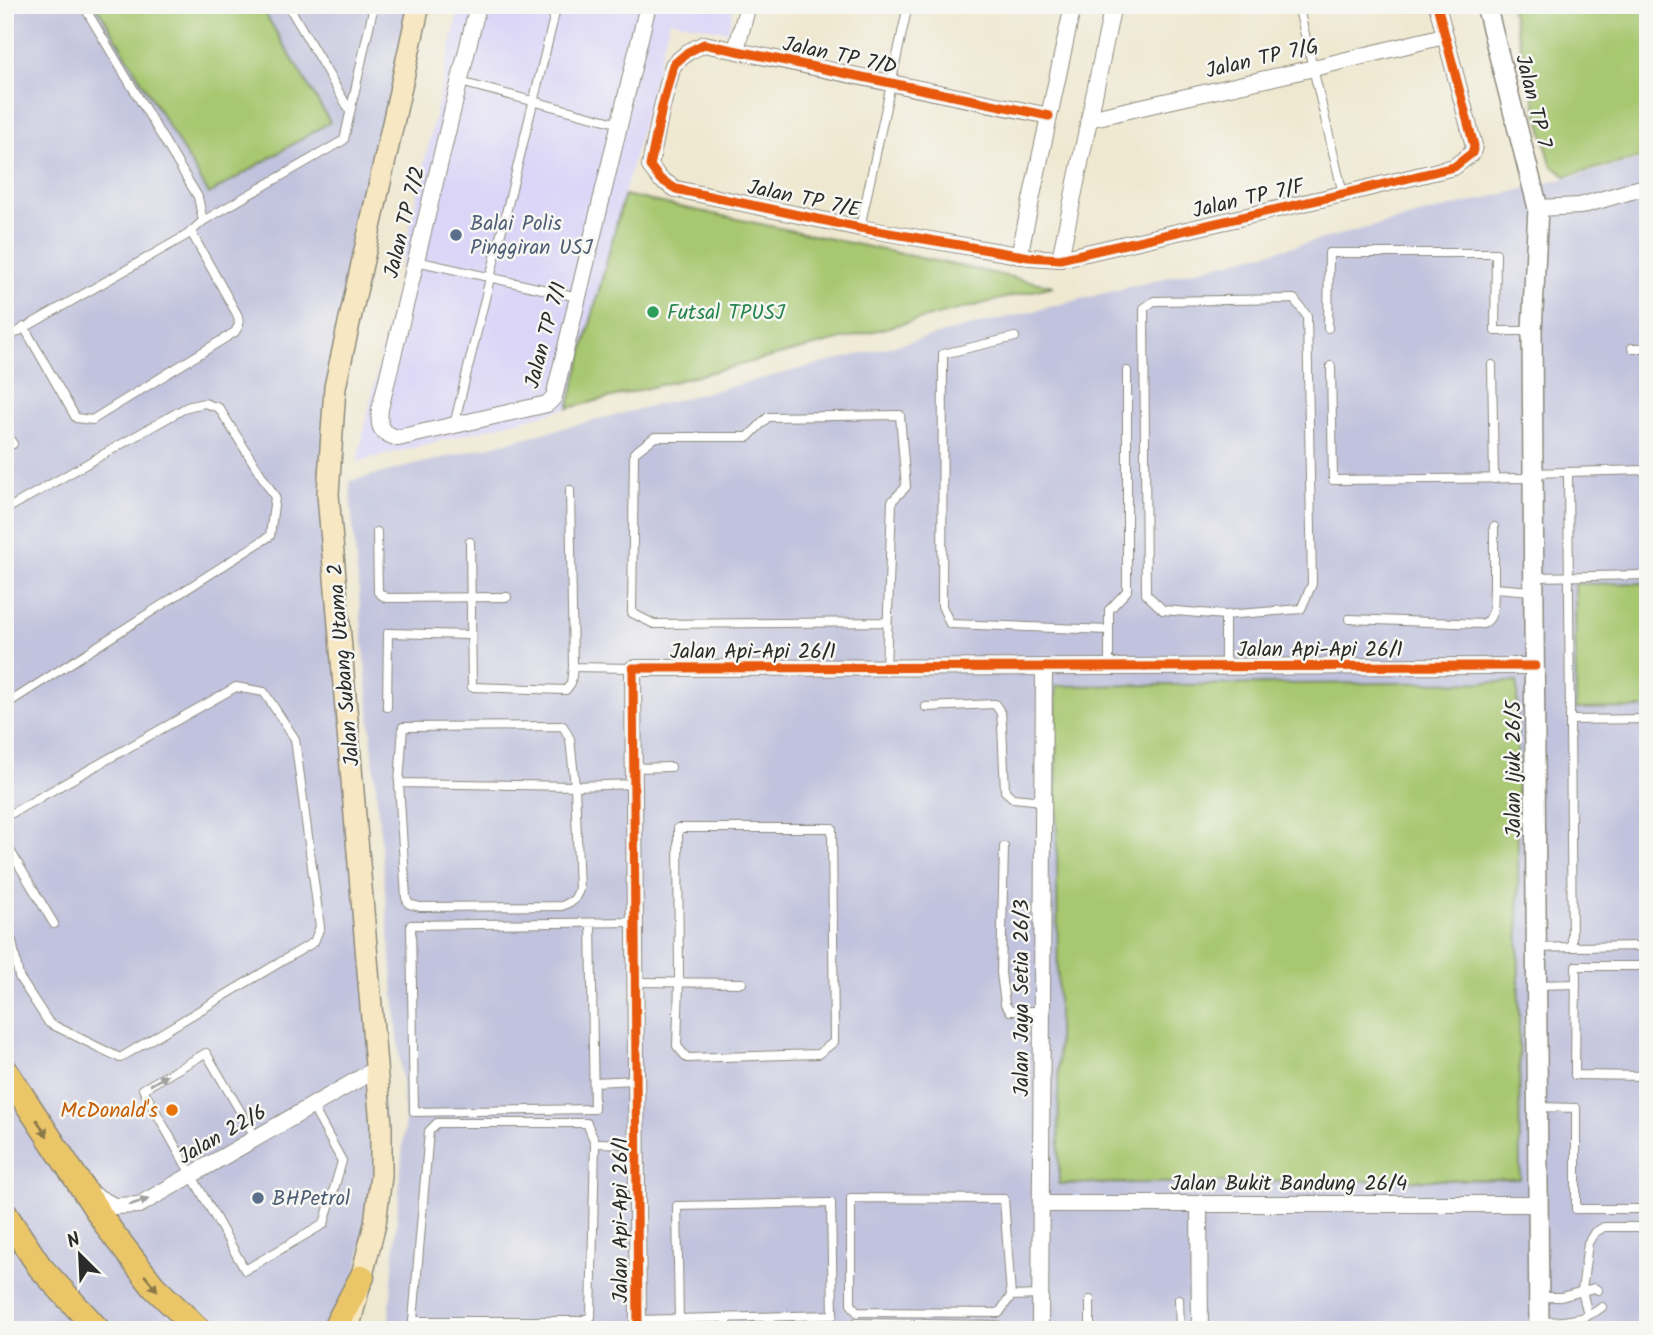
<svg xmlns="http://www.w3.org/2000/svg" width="1653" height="1335" font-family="Kalam,sans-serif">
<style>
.built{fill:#dbd6f7}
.industrial{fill:#c1c2dd}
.green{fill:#a7c770;stroke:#69794e;stroke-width:2}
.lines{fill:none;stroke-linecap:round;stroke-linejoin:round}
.service-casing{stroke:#8d8a7e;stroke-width:10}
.minor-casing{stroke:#8d8a7e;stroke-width:18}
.tertiary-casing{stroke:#8d8a7e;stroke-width:22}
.secondary-casing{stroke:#8d8a7e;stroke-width:24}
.primary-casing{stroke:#8d8a7e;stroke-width:27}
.service{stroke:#fff;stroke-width:8}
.minor{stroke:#fff;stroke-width:16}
.tertiary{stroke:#fff;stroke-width:19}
.secondary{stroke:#f7e8c3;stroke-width:21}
.primary{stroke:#ebc669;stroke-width:24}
.cycleway-casing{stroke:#f6f6f2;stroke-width:13}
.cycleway{stroke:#e8590c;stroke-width:9}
.oneway{fill:#a0a0a0}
.oneway2{fill:#8b784a}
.service-dot{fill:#5c6f8a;stroke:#f6f6f2;stroke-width:2.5}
.leisure-dot{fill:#2e9e5b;stroke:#f6f6f2;stroke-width:2.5}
.food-dot{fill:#e8710a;stroke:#f6f6f2;stroke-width:2.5}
.labels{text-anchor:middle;stroke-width:5;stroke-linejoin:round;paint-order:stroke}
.street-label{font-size:21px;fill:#2b2b2b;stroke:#f6f6f2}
.service-label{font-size:21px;fill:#4e5e75;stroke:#f6f6f2;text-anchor:start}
.leisure-label{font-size:21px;fill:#27864d;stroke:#f6f6f2;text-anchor:start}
.food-label{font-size:21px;fill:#c56008;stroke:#f6f6f2;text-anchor:end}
</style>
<rect width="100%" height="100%" fill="#f6f6f2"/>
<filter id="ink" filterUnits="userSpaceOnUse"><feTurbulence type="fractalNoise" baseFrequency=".0143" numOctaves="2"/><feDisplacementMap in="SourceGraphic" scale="14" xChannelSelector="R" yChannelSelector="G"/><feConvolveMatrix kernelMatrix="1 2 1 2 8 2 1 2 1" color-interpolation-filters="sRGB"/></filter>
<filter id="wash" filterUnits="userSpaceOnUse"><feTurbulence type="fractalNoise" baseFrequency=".00686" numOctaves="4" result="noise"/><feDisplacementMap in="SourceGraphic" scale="28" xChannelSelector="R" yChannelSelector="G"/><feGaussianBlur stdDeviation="1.57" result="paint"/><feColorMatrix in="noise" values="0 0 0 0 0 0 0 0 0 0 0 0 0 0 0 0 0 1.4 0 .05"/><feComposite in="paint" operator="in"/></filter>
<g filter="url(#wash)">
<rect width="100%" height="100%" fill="#efe8d0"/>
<polygon class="built" points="460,5 734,5 728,32 670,20 568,408 357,462"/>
<g class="industrial">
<polygon points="5,5 416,5 322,488 385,1124 346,1330 5,1330"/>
<polygon points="1648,158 1648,1330 388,1330 405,1118 351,504 350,481"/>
</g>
<g class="green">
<polygon points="96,5 260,5 330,122 209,194"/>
<polygon points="1510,5 1648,5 1648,156 1566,176 1551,165"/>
<polygon points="624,195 1053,286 568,408"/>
<polygon points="1648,583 1648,708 1576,709 1575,584"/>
<polygon points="1517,682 1520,1179 1059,1184 1056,686"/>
</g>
</g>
<g filter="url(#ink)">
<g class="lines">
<g class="service-casing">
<g id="service">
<polyline points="288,5 350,111"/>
<polyline points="1298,5 1343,194"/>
<polyline points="460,82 620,124"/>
<polyline points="203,221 344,140 374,5"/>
<polyline points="860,228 908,5"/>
<polyline points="416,261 578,297"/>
<polyline points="24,327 76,418 92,420 235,332 239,325 238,316 191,232"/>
<polyline points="1328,328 1329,253 1496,253 1495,331 1532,331"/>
<polyline points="1015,337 943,354 942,606 950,624 1109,630"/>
<polyline points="5,339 187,235 203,221 198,197 83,5"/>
<polyline points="1632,348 1648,348"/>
<polyline points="1492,365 1494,479"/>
<polyline points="1331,366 1333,480 1531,478"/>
<polyline points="454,425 557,5"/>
<polyline points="5,432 13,444"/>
<polyline points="1534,473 1568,472"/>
<polyline points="570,490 573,667 633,668"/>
<polyline points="5,510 187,407 204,403 219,408 275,497 270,536 5,705"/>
<polyline points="1494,527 1494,588 1532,591"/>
<polyline points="377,532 378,592 386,598 507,597"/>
<polyline points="470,542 472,687 566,690 571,683 573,667"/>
<polyline points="1535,577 1648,575"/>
<polyline points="1225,615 1301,609 1312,584 1307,316 1294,299 1154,301 1144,308 1146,594 1163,610 1225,615 1225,667"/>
<path d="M1349,619L1483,624C1496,617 1493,602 1494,588"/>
<polyline points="1109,667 1109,610 1127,591 1127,371"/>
<polyline points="886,668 892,501 906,487 900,415 768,417 748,437 655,437 634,453 632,613 654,624 887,622"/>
<polyline points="387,707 388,633 471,635"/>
<polyline points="926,707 995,704 1001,713 1002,725 1005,791 1013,798 1043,801"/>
<polyline points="1648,719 1570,720 1572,947 1648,946"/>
<polyline points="1570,720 1568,472 1648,470"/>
<polyline points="635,768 671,767"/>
<polyline points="399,783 406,898 409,904 420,907 562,906 574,900 579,890 575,786 570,739 563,726 403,727 399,783 575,786 635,784"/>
<polyline points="5,817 236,687 264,692 295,739 320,927 314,942 120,1058 49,1023 19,977 12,941 5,930"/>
<polygon points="678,828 832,828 834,1042 818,1054 687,1058 677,1046 679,982"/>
<polyline points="5,842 54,924"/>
<polyline points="1004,847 1001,973 1005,1004 1010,1011 1042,1011"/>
<polyline points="591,923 594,1109 414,1112 411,925 635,922"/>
<polyline points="1536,948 1572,947"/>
<polyline points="1648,966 1576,966 1575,1075 1648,1076"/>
<polyline points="636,982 742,983"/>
<polyline points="1537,985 1576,984"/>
<polyline points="594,1082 636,1080"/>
<polyline points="1537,1107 1576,1108 1576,1209 1648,1209"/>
<polygon points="437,1123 587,1123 595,1143 591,1317 580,1321 413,1321 429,1131"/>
<polyline points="256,1138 206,1053 143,1089 245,1270 324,1224 342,1161 312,1106"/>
<polyline points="595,1143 636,1144"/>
<polyline points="1011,1296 1004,1199 851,1198 851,1304 857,1312 999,1313 1011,1296 1040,1295"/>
<polyline points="1539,1297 1561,1297 1594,1288 1598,1290"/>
<polyline points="1179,1299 1180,1330"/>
<polyline points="1090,1300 1090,1330"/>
<polyline points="1588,1315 1582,1291 1588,1243 1594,1233 1604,1227 1648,1227"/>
<polyline points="727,1318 727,1330"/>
<polyline points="638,1320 833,1315 831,1203 677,1206 679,1319"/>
<path d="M1539,1322C1559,1322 1586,1321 1602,1307"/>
<polyline points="853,1330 856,1323 997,1325 998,1330"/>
</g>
</g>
<g class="minor-casing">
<g id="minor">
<path d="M478,5L380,409C378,427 380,433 398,438L547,404L554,397L648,5"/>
<polyline points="736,50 748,5"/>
<polyline points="1049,116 704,44 688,52 673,65 662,107 650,166 660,179 676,189 860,228 1029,257 1060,259 1343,194 1454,167 1472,153 1474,146 1437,5"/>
<polyline points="1089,119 1314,68 1444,36"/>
<polyline points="1538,208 1580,206 1648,186"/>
<polyline points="1019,256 1073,5"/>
<polyline points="1060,259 1113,5"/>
<polyline points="88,1192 114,1206 139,1205 378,1068"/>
<polyline points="1041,1204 1538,1204"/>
<polyline points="1199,1204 1200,1330"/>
<polyline points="638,1330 633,668 1535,666"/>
<polyline points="1040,1330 1044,667"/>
</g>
</g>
<g class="tertiary-casing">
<polyline id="tertiary" points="1486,5 1538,208 1532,331 1539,1330"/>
</g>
<g class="secondary-casing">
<polyline id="secondary" points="348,1330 375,1224 381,1176 381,1125 328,494 335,387 419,5"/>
</g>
<g class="primary-casing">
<g id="primary">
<polyline points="5,1070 110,1230 154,1287 199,1330"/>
<polyline points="5,1214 40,1267 98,1330"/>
<polyline points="334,1330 362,1277"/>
</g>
</g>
<use href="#service" class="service"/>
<use href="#minor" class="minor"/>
<use href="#tertiary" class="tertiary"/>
<use href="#secondary" class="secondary"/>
<use href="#primary" class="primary"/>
<g class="cycleway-casing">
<g id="cycleway">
<polyline points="1049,116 704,44 688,52 673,65 662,107 650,166 660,179 676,189 860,228 1029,257 1060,259 1343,194 1454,167 1472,153 1474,146 1437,5"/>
<polyline points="638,1330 633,668 1535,666"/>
</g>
</g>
<use href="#cycleway" class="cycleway"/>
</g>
<defs><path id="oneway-solid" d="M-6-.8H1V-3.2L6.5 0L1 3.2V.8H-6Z" transform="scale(1.75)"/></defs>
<g class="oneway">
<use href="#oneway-solid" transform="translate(159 1080) rotate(-30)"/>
<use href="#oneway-solid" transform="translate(139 1202) rotate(-17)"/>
</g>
<g class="oneway2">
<use href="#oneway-solid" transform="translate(42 1128) rotate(57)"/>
<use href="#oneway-solid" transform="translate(151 1283) rotate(50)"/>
</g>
</g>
<g class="service-dot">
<circle cx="456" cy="235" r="7"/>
<circle cx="258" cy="1198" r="7"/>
</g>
<circle class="leisure-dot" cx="653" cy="312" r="7"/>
<circle class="food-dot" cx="172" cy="1110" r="7"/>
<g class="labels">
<g class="street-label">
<text transform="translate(840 55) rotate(12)" y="7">Jalan TP 7/D</text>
<text transform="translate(1262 58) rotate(-13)" y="7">Jalan TP 7/G</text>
<text transform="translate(1534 101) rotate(76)" y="7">Jalan TP 7</text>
<text transform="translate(804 198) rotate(12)" y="7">Jalan TP 7/E</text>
<text transform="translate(1248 198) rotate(-13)" y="7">Jalan TP 7/F</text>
<text transform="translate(404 222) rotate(-76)" y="7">Jalan TP 7/2</text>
<text transform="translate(545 335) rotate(-75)" y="7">Jalan TP 7/1</text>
<text x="1320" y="656">Jalan Api-Api 26/1</text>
<text x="753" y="658">Jalan Api-Api 26/1</text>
<text transform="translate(343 665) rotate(-95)" y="7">Jalan Subang Utama 2</text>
<text transform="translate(1513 769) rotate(-90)" y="7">Jalan Ijuk 26/5</text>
<text transform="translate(1021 998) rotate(-90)" y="7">Jalan Jaya Setia 26/3</text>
<text transform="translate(222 1134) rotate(-30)" y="7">Jalan 22/6</text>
<text x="1289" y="1190">Jalan Bukit Bandung 26/4</text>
<text transform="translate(620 1220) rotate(-90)" y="7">Jalan Api-Api 26/1</text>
</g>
<g class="service-label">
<text x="470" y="230">Balai Polis<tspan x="470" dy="24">Pinggiran USJ</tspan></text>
<text x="272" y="1205">BHPetrol</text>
</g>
<g class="leisure-label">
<text x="667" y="319">Futsal TPUSJ</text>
</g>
<g class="food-label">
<text x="158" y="1117">McDonald's</text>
</g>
</g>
<rect width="1653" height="1335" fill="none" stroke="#f6f6f2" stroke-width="28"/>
<g transform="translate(80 1255) rotate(336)" stroke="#f6f6f2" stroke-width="5" paint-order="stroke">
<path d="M0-5L12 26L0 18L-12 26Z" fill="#2b2b2b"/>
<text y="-10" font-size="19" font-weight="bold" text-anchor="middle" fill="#2b2b2b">N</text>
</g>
</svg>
